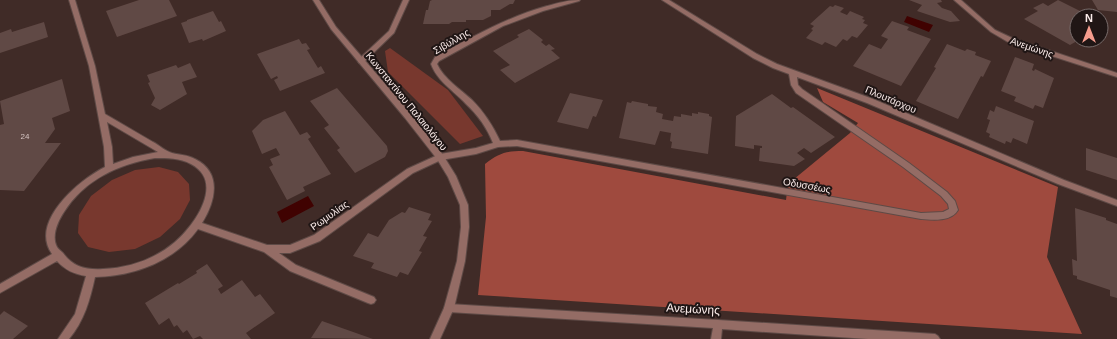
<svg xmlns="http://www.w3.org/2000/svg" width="1117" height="339" font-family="Arial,sans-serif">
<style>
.green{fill:#78382e}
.forest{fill:#9f4a3e}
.water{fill:#400201}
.building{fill:#604945}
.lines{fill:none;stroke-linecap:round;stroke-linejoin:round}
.minor-casing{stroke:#5e4a46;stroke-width:2}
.tertiary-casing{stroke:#5e4a46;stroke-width:2}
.minor{fill:#946c65;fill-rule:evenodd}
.tertiary{fill:#946c65;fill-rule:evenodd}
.labels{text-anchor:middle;stroke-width:4;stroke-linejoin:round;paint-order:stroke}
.number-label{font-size:8px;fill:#d5c4c2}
.street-label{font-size:10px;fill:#fcedeb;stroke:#201615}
.near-street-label{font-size:12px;fill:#fcedeb;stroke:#201615}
</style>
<rect width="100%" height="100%" fill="#402b27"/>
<g class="green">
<polygon points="390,48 448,90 483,136 460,144 388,72 385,51"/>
<polygon points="159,167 178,172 189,184 190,200 180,219 160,237 135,249 109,252 88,247 78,233 79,215 91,196 112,180 135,170"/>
</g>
<path class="forest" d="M817,88L1058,187L1047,257L1082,334L478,295L486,217L485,164C499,153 506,151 523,151L786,200L788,184L850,133L858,123L823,102Z"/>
<g class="water">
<polygon points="907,16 933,25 929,32 904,22"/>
<polygon points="308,196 314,206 282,223 277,212"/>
</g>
<g class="building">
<polygon points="139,0 169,0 177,16 117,37 106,11"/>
<polygon points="432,0 515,0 513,4 510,4 500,10 491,10 491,16 483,20 466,20 466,22 452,22 449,24 423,24 426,10 428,10 430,1"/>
<polygon points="909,0 941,0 942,2 937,3 942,8 951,11 960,21 950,22 917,11 922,5"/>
<polygon points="1058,0 1090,16 1077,16 1077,41 1070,45 1024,19 1038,11 1033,8 1043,3 1048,6"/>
<polygon points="1092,0 1117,0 1117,12 1098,10"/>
<polygon points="835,5 844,8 840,12 847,15 850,11 864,17 862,19 865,20 863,23 868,25 857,38 852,36 847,41 843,39 836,47 825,42 822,45 806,38 813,30 811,29 814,26 810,24 830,6 833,7"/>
<polygon points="213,11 219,22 221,21 226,31 203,41 202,39 189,43 181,23 187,21 187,20"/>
<polygon points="892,21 909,27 907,30 931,39 901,86 853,66 869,44 881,49 888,39 881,36"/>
<polygon points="44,22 48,37 0,53 0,33 11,29 12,32"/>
<polygon points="529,29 543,40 541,42 546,46 549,44 555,49 551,50 560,58 515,83 500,70 510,65 493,51 519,37 517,35"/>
<polygon points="299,39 302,44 306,43 310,49 307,50 318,68 321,66 325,73 280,91 274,80 278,78 277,76 271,79 257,54"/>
<polygon points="947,44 965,51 967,49 976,52 975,55 991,61 983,77 981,76 958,119 916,101 936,68 934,67"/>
<polygon points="1015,57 1034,64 1032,70 1034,71 1035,69 1054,78 1043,108 1035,105 1033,109 1014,101 1016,97 1001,91"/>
<polygon points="190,63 197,77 182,82 187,94 160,110 151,105 155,98 148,83 150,82 147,75 176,65 178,68"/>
<polygon points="62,79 70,111 52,118 55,129 45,143 61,143 24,191 0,190 0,125 4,124 0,101"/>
<polygon points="337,88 387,146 388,151 385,157 355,173 337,150 340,148 324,128 329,125 310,101"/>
<polygon points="570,93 603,100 596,117 593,116 588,129 557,122"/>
<polygon points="772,94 791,108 793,107 835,137 811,153 804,148 797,153 805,159 794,166 759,161 760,148 762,148 762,146 754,145 754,149 735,146 736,116"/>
<polygon points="632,101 648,104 648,106 657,107 656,112 663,114 662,119 673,121 674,116 681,117 681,114 692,116 692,113 698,114 698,112 709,114 709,116 712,117 708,154 671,148 672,142 670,141 671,133 660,131 655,145 619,138 627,102 631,103"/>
<polygon points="996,106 1034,121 1027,144 1013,138 1011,143 1006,141 1005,144 989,137 990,134 986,132 990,120 987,119 990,110 994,112"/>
<polygon points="285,111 300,135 307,132 311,137 308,139 331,174 303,187 305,191 287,200 269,167 273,165 270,159 280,155 276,148 262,154 252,131 263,120"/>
<polygon points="1086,148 1117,158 1117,180 1086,170"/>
<polygon points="409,207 431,214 428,220 432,221 423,236 427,237 419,251 422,252 408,275 400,272 397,277 371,268 374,263 353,256 368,233 378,237 389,220 402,212 405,213"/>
<polygon points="1075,208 1106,218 1106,220 1117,224 1117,298 1110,296 1110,290 1077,279 1077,276 1073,275 1072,259 1077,261"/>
<polygon points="207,264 223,286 218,289 221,294 242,280 255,297 260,294 275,313 246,333 251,339 203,339 200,336 193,339 187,330 183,333 177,325 174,327 169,318 159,325 145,303 178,283 179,284 197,273 196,271"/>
<polygon points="4,311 28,326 13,339 0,339 0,315"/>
<polygon points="322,321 373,339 311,338"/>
</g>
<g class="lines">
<g class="minor-casing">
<g id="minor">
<path d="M69,0H75L95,66L105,114C121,123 137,133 153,142C159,145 165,151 172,153C180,155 188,155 195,159C223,173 215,202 202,223L267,245H290L314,235L407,169L440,154L476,148L493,143C487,128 478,115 466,104C454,91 437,81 431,64L435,57C471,38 507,17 547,6C558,3 568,0 580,0L579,1L543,11L503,26L439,61L437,64C444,79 460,89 472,100C484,112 493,126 500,141L517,140L921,213L943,212L949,209L948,204L941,196L903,167L796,93L791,85L789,74L773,68L753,58L662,0H669L757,54L777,64L873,99L1064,180L1117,200V206L1058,184L867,103L797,77L798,85L802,89L909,163L947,192L955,201L958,210C951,222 933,220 921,219L517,146L498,147L476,154L441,160L413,173L320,241L290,253H279L296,265L374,297L376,300L374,303L371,304L368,303L290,271L264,252L198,229C174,262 134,276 95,277C90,300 84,321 69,339H58L75,314L86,276C74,274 65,270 57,261L0,293V284L52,254C29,222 79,180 105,167L104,147L89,66ZM107,122L158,152L133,157L113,164L112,147ZM155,158C167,158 180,158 191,164C225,182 195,225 175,242C155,259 129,268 103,269C86,270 73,267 63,253C61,251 58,249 57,247C51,236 58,221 64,212C84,180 119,164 155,158Z"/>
<polygon points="403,0 409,0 394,33 363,63 359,63 358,61 359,59 389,31"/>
<polygon points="954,0 961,0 995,30 1012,38 1117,73 1117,77 1008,42 991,32"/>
<polygon points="449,304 718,320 935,334 938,336 940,339 868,339 722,329 721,339 711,339 713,328 449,312 446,311 444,308 446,305"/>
</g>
</g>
<g class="tertiary-casing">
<polygon id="tertiary" points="313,0 319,0 336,27 411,114 443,155 456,176 468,205 469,227 465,261 454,308 440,339 430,339 444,308 457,261 461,227 460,205 448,177 437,159 405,118 331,29"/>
</g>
<use href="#minor" class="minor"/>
<use href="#tertiary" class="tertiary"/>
</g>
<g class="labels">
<g class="number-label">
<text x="25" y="139">24</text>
</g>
<g class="street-label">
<text transform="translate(451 41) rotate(-30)" y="4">Σιβύλλης</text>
<text transform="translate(1032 47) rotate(19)" y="4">Ανεμώνης</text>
<text transform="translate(891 99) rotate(23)" y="4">Πλουτάρχου</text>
<text transform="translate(407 101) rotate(51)" y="4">Κωνσταντίνου Παλαιολόγου</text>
<text transform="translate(807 185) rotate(10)" y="4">Οδυσσέως</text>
<text transform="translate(329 215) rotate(-35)" y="4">Ρωμυλίας</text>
</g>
<g class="near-street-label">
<text transform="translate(693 309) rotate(3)" y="4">Ανεμώνης</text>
</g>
</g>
<g transform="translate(1089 28)"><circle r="19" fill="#201615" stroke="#786c6b"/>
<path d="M0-3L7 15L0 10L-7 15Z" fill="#f59d8e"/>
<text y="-6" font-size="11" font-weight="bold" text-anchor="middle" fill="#fcedeb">N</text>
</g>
</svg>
